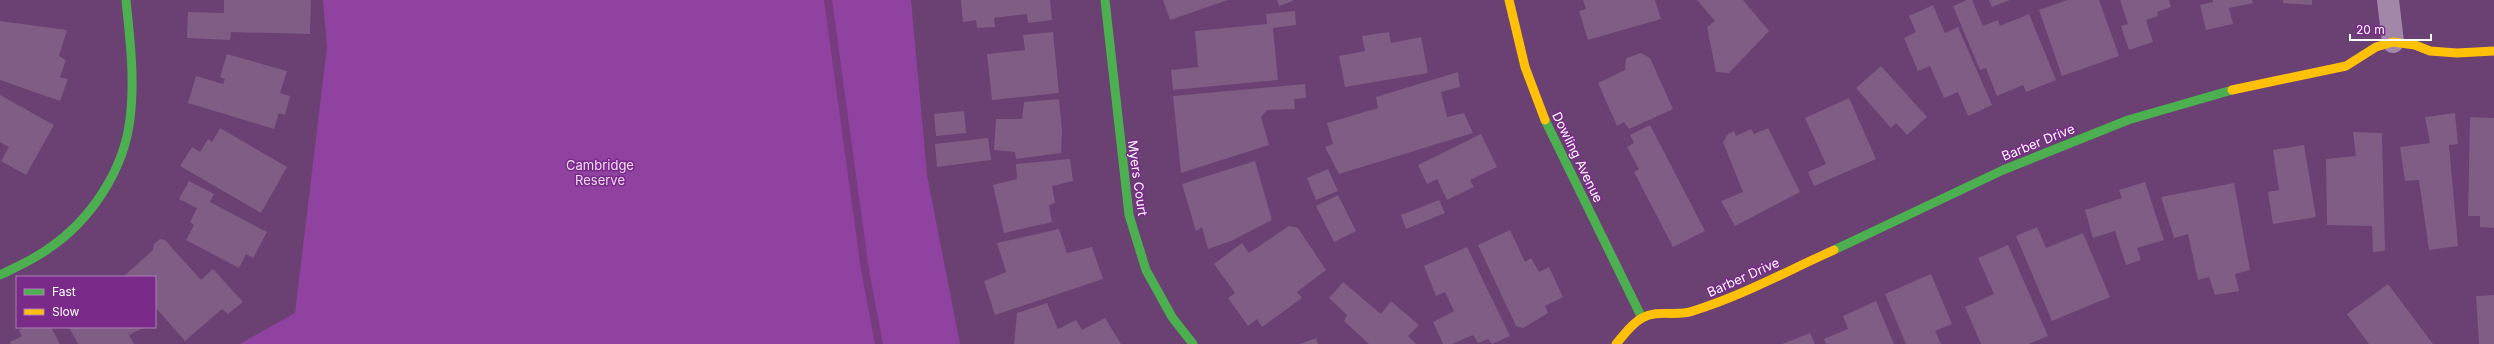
<svg xmlns="http://www.w3.org/2000/svg" width="2494" height="344" font-family="Inter,sans-serif">
<style>
.green{fill:#9042a0}
.lines{fill:none;stroke-linecap:round;stroke-linejoin:round}
.stream{stroke:#773c80;stroke-width:8}
.building{fill:#7f5d85}
.street{stroke:#a287a8;stroke-width:22}
.fast{stroke:#4caf50;stroke-width:9}
.slow{stroke:#ffc107;stroke-width:9}
.labels{text-anchor:middle;stroke-width:3;stroke-linejoin:round;paint-order:stroke}
.street-label{font-size:13px;fill:#fff;stroke:#7a2a89}
.park-label{font-size:13px;fill:#f2daf7;stroke:#7a2a89}
</style>
<rect width="100%" height="100%" fill="#6b4073"/>
<polygon class="green" points="323,0 911,0 927,175 960,344 240,344 295,313 327,47"/>
<g class="lines">
<polyline class="stream" points="828,0 865,270 879,344"/>
</g>
<g class="building">
<polygon points="224,0 311,0 310,34 231,32 230,40 187,38 188,12 224,13"/>
<polygon points="961,0 1050,0 1052,20 1028,23 1027,14 994,18 995,27 977,28 976,20 963,22"/>
<polygon points="1163,0 1228,0 1170,20"/>
<polygon points="1277,0 1293,0 1293,1 1279,6"/>
<polygon points="1583,0 1655,0 1661,19 1588,40 1579,11 1586,9"/>
<polygon points="1697,0 1743,0 1769,31 1729,73 1716,72 1707,27 1715,21"/>
<polygon points="1967,0 1972,0 1983,26 1998,20 2000,26 2029,14 2056,80 2026,92 2023,85 1997,96 1986,68 1980,70 1953,6"/>
<polygon points="1989,0 2010,0 1992,7"/>
<polygon points="2067,0 2099,0 2119,56 2062,76 2039,10"/>
<polygon points="2120,0 2169,0 2171,7 2157,12 2158,16 2146,20 2153,42 2129,50 2121,26 2128,24"/>
<polygon points="2213,0 2252,0 2253,3 2229,8 2233,24 2206,30 2200,5 2213,2"/>
<polygon points="2283,0 2312,0 2312,5 2283,3"/>
<polygon points="1933,5 1945,33 1958,27 1992,105 1968,116 1958,92 1944,98 1930,66 1918,71 1904,38 1916,32 1909,16"/>
<polygon points="1295,11 1296,25 1273,28 1278,80 1173,90 1171,70 1198,67 1195,31 1267,24 1266,14"/>
<polygon points="0,21 67,30 59,56 66,60 60,77 68,79 60,101 0,80"/>
<polygon points="1053,32 1059,93 992,100 987,54 1025,50 1023,35"/>
<polygon points="1389,32 1391,43 1421,37 1428,73 1345,87 1339,56 1365,51 1362,36"/>
<polygon points="1641,53 1650,58 1673,109 1629,129 1624,122 1617,126 1598,83 1625,70 1626,58"/>
<polygon points="227,54 287,71 280,93 290,96 285,115 279,113 274,129 188,103 196,76 223,84 225,79 220,77"/>
<polygon points="1881,66 1927,117 1907,135 1896,123 1891,128 1856,88"/>
<polygon points="1458,72 1460,87 1441,92 1447,117 1464,113 1473,133 1339,174 1325,147 1333,144 1327,123 1378,108 1376,97"/>
<polygon points="1305,84 1306,98 1294,99 1295,109 1267,110 1261,117 1269,145 1181,173 1173,96"/>
<polygon points="0,95 54,125 26,175 1,161 9,147 0,142"/>
<polygon points="1849,98 1876,159 1814,186 1808,172 1826,164 1805,118"/>
<polygon points="1059,99 1062,131 1061,153 1016,159 1015,152 994,150 996,119 1022,119 1024,102"/>
<polygon points="964,111 966,133 936,136 934,114"/>
<polygon points="2455,113 2458,144 2449,145 2458,246 2429,250 2419,180 2405,181 2400,147 2430,143 2425,117"/>
<polygon points="2470,117 2494,118 2494,228 2480,227 2480,216 2468,216"/>
<polygon points="1650,125 1705,231 1673,247 1634,172 1639,169 1627,147 1634,143 1630,135"/>
<polygon points="220,128 287,167 261,213 180,166 192,147 200,152 208,139 212,142"/>
<polygon points="1768,128 1800,192 1735,226 1721,201 1743,192 1723,142 1728,134 1734,131 1736,136 1751,129 1754,134"/>
<polygon points="2353,132 2382,133 2385,251 2373,252 2372,226 2327,225 2326,159 2356,156"/>
<polygon points="1481,134 1497,167 1470,180 1474,187 1447,200 1437,179 1427,184 1418,165"/>
<polygon points="988,138 991,160 937,167 935,144"/>
<polygon points="2304,145 2316,217 2273,224 2268,192 2279,190 2273,150"/>
<polygon points="1070,159 1073,181 1052,186 1055,203 1049,205 1052,222 1004,233 993,185 1017,179 1016,164"/>
<polygon points="1255,161 1272,220 1231,241 1208,249 1202,227 1196,231 1182,184"/>
<polygon points="1328,169 1338,191 1316,200 1307,178"/>
<polygon points="189,181 214,194 210,202 267,232 253,258 246,254 239,268 186,240 194,225 190,222 197,208 179,199"/>
<polygon points="2145,182 2164,240 2137,248 2141,260 2126,265 2115,231 2093,238 2085,210 2122,198 2119,190"/>
<polygon points="2234,183 2250,270 2235,274 2239,291 2215,295 2209,277 2198,280 2188,234 2174,238 2161,197"/>
<polygon points="1338,195 1356,231 1334,242 1316,206"/>
<polygon points="1439,200 1445,213 1406,229 1401,215"/>
<polygon points="1289,226 1298,228 1326,270 1297,292 1302,298 1262,327 1257,319 1248,326 1228,298 1235,293 1214,264 1242,243 1249,253"/>
<polygon points="2037,227 2046,248 2083,233 2110,297 2052,321 2016,236"/>
<polygon points="1059,229 1067,253 1092,247 1103,279 995,315 984,281 1006,272 997,243"/>
<polygon points="1510,230 1525,262 1531,258 1539,272 1549,267 1563,297 1545,306 1548,313 1523,328 1516,326 1478,245"/>
<polygon points="160,239 165,240 201,280 213,269 243,302 228,314 222,309 185,341 155,307 155,277 123,277 153,250 154,244"/>
<polygon points="2008,245 2048,336 2029,344 1981,344 1965,307 1994,294 1978,258"/>
<polygon points="1467,247 1510,336 1492,344 1488,339 1478,343 1473,335 1452,344 1443,344 1433,322 1454,311 1445,292 1436,296 1424,266"/>
<polygon points="1931,274 1952,324 1935,331 1941,344 1906,344 1885,294"/>
<polygon points="1343,282 1381,314 1391,301 1419,325 1408,336 1416,344 1369,344 1344,321 1347,315 1329,298"/>
<polygon points="2388,284 2433,344 2369,344 2347,314"/>
<polygon points="2494,295 2494,344 2479,344 2476,296"/>
<polygon points="1876,301 1894,344 1826,344 1824,339 1848,329 1843,316"/>
<polygon points="1047,303 1058,329 1076,320 1082,330 1105,318 1121,344 1014,344 1017,313"/>
<polygon points="25,327 51,327 60,344 11,344 10,342 22,336 19,330"/>
<polygon points="69,327 145,327 129,335 134,344 78,344"/>
<polygon points="1810,333 1815,344 1782,344"/>
<polygon points="1316,338 1318,344 1300,344"/>
</g>
<g class="lines">
<polyline class="street" points="2388,0 2393,42"/>
<g class="fast">
<polyline points="1105,0 1129,215 1146,270 1172,317 1193,344"/>
<polyline points="1545,120 1642,318"/>
<polyline points="1834,250 2003,170 2128,120 2232,90"/>
<path d="M0,275C16,267 33,260 48,249C91,220 124,170 130,119C135,79 130,39 126,0"/>
</g>
<g class="slow">
<polyline points="1509,0 1525,67 1545,120"/>
<polyline points="2232,90 2346,66 2376,47 2393,42 2415,45 2430,51 2457,53 2494,51"/>
<path d="M1616,344C1624,335 1631,324 1642,318C1658,309 1676,317 1693,311C1742,296 1787,271 1834,250"/>
</g>
</g>
<g class="labels">
<g class="street-label">
<text transform="translate(2038 142) rotate(-22)" y="5">Barber Drive</text>
<text transform="translate(1578 157) rotate(64)" y="5">Dowling Avenue</text>
<text transform="translate(1138 178) rotate(82)" y="5">Myers Court</text>
<text transform="translate(1743 277) rotate(-24)" y="5">Barber Drive</text>
</g>
<g class="park-label">
<text x="600" y="170">Cambridge<tspan x="600" dy="15">Reserve</tspan></text>
</g>
</g>
<rect x="16" y="276" width="140" height="52" fill="#7a2a89" stroke="#af7fb8"/>
<rect x="24" y="289" width="20" height="6" fill="#4caf50" stroke="#af7fb8"/>
<text x="52" y="296" font-size="12" fill="#ffffff">Fast</text>
<rect x="24" y="309" width="20" height="6" fill="#ffc107" stroke="#af7fb8"/>
<text x="52" y="316" font-size="12" fill="#ffffff">Slow</text>
<path d="M2350 34v6h81v-6" fill="none" stroke="#ffffff" stroke-width="2"/>
<text x="2356" y="34" font-size="12" fill="#ffffff" stroke="#7a2a89" stroke-width="3" paint-order="stroke">20 m</text>
</svg>
